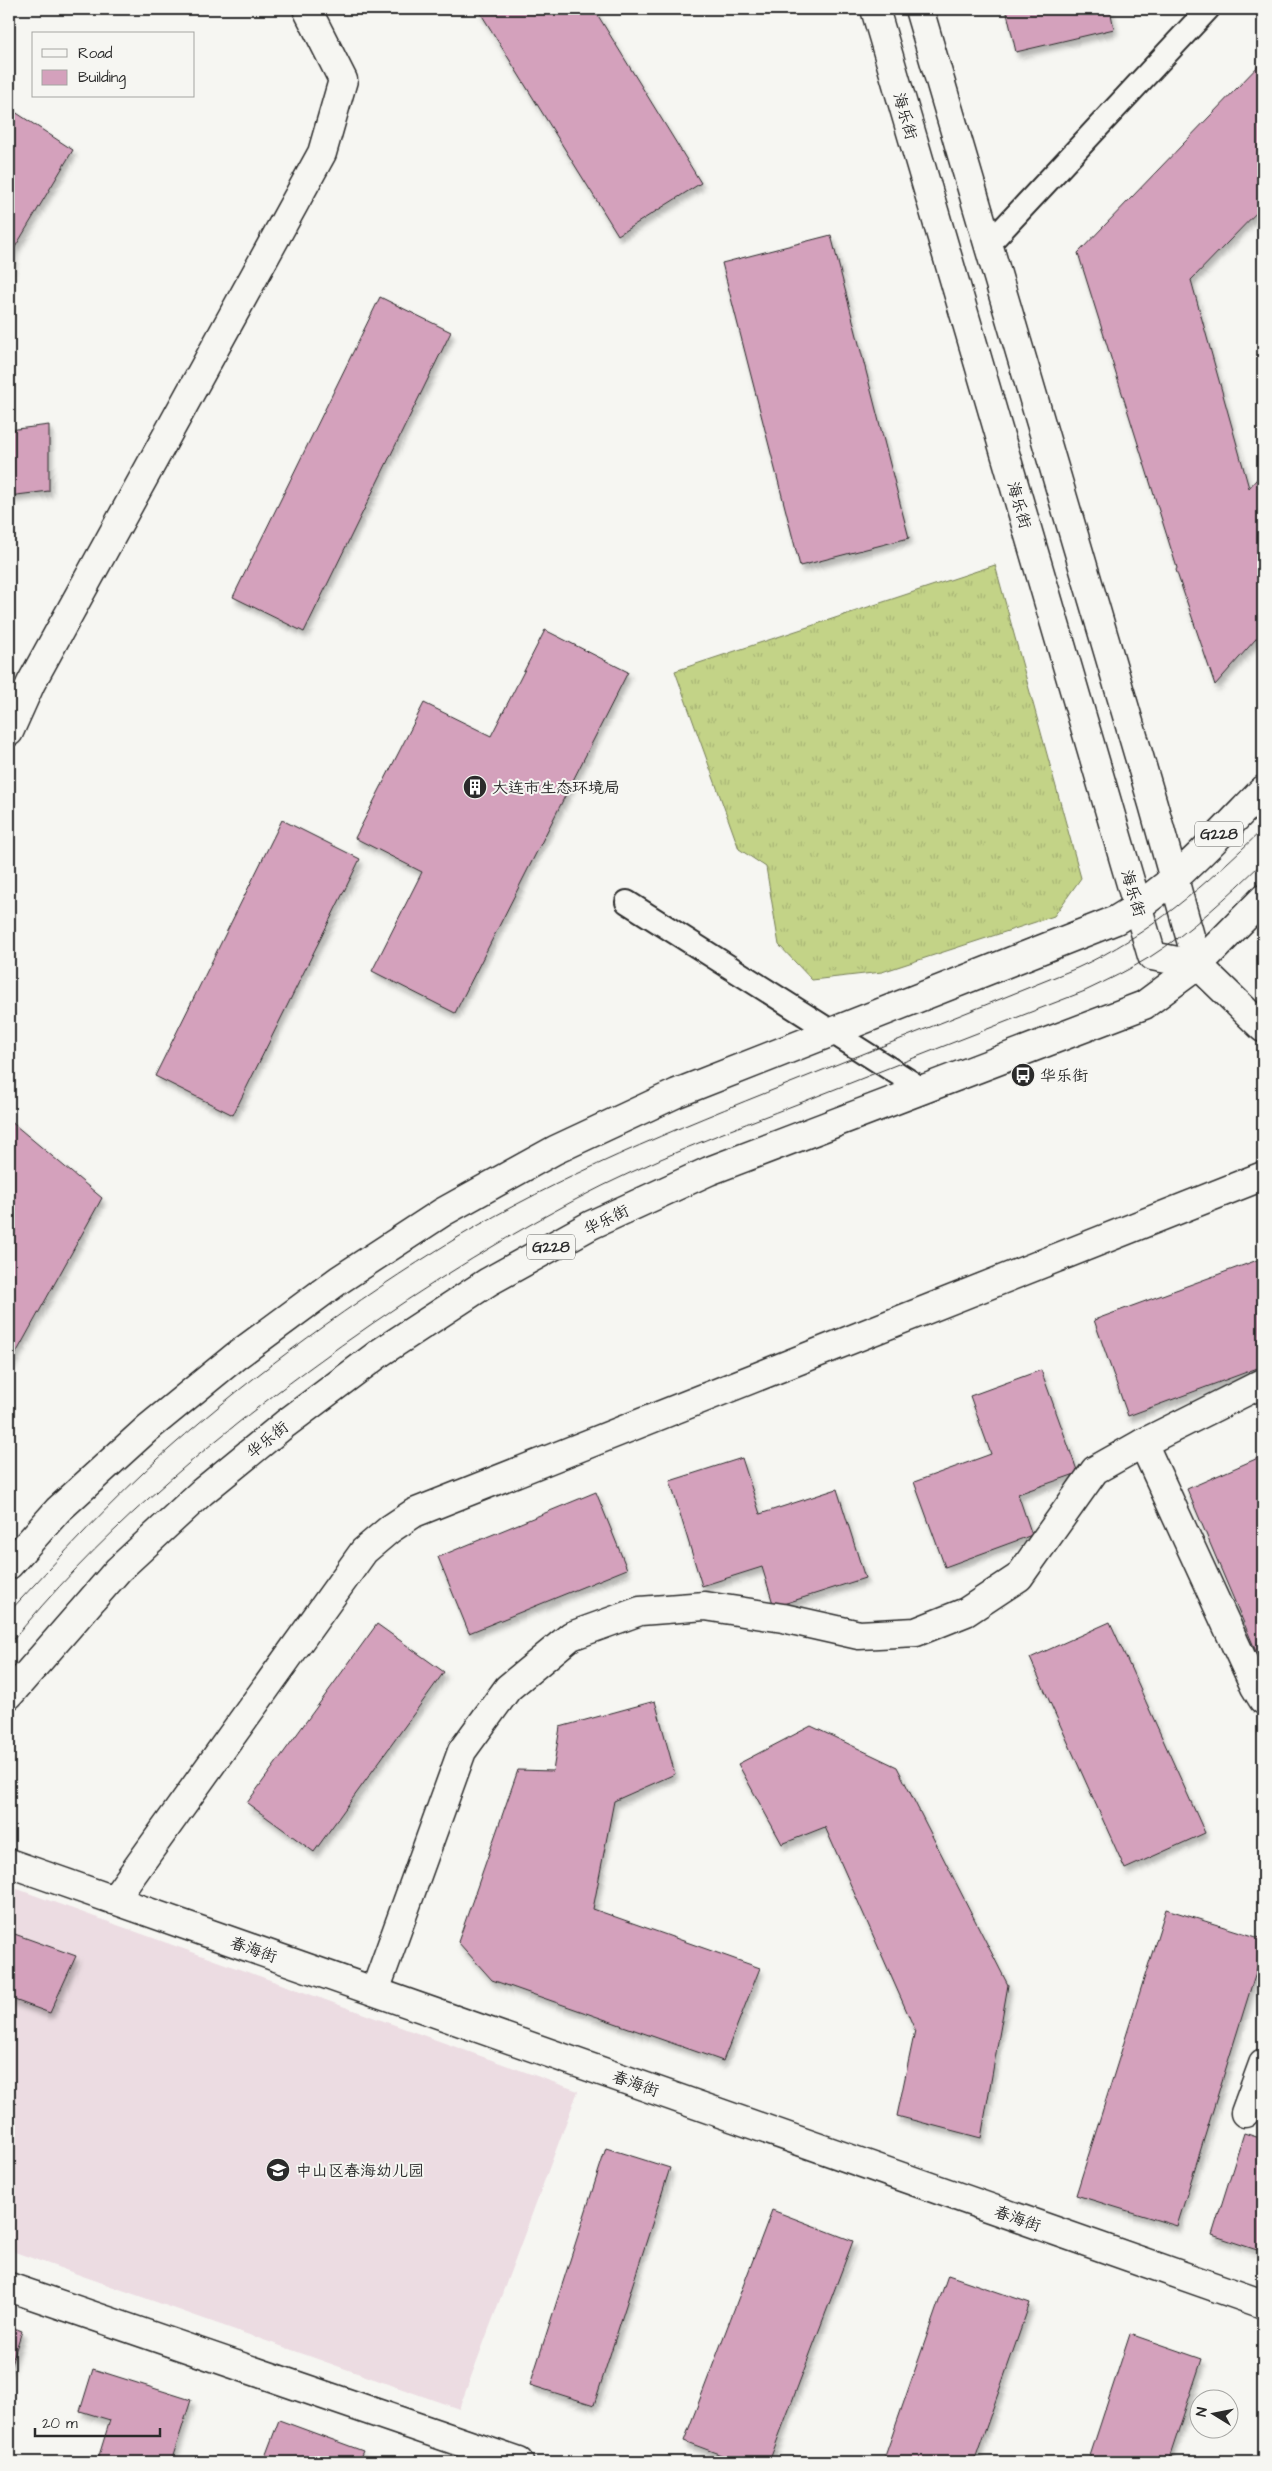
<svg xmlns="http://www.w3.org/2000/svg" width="1272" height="2471" font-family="'Architects Daughter','LXGW WenKai TC',sans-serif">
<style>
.built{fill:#ecdce2}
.grass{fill:url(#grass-tufts);stroke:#777f59}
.building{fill:#d4a1bc;stroke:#2b2b2b;filter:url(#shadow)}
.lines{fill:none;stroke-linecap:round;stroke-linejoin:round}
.lane-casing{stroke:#2b2b2b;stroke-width:26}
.street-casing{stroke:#2b2b2b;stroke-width:31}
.secondary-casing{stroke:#2b2b2b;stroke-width:31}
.highway-casing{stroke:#2b2b2b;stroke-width:31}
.lane{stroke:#f6f6f2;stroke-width:22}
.street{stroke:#f6f6f2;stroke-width:28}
.secondary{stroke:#f6f6f2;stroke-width:28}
.highway{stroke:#f6f6f2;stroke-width:28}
.tram{stroke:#2b2b2b;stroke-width:1}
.labels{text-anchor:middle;stroke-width:4;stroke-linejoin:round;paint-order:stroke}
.shield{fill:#f6f6f2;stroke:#686867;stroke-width:1}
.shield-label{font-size:15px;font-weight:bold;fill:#2b2b2b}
.street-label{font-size:16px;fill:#2b2b2b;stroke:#f6f6f2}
.poi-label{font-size:16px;fill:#2b2b2b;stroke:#f6f6f2;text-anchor:start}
</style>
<defs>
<pattern id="grass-tufts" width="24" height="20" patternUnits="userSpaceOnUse" patternTransform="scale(1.25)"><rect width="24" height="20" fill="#c3d387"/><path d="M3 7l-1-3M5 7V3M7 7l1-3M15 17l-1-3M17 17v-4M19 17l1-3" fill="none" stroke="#a8b575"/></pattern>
<filter id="shadow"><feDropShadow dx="3" dy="5.5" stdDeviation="2.5" flood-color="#0004"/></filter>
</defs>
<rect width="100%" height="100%" fill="#f6f6f2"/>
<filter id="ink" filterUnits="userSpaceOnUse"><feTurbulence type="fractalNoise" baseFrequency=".02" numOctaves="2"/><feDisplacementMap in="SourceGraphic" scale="10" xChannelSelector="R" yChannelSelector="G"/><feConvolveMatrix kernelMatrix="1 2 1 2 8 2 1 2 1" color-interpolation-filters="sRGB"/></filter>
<g filter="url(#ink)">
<polygon class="built" points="9,1886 578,2091 459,2409 9,2250"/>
<polygon class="grass" points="995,565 1081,878 1054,916 882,972 812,980 779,945 766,867 739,849 675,671"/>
<g class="building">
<polygon points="478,9 594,9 701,183 618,235"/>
<polygon points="1006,9 1110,9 1114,29 1016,52"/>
<polygon points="1263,61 1263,206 1191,280 1249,488 1263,472 1263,631 1215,685 1176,570 1177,568 1078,253"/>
<polygon points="9,108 73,150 14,249 9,282"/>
<polygon points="831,235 909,538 800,566 722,263"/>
<polygon points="380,297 451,332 304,632 233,597"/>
<polygon points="49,425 49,491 9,496 9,430"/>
<polygon points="545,630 628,672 455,1013 372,971 422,872 355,838 424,703 491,736"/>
<polygon points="282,820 360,859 233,1115 155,1076"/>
<polygon points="9,1120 102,1198 9,1366 9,1224 16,1210 9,1204"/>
<polygon points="1263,1258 1263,1366 1128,1416 1094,1320"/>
<polygon points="1041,1370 1078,1473 1018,1494 1032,1535 945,1567 914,1482 991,1454 970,1396"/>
<polygon points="742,1458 760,1514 837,1489 865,1578 774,1607 762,1567 702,1586 670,1481"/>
<polygon points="1258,1458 1263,1471 1263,1668 1187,1489"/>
<polygon points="596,1492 627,1569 469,1633 438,1557"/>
<polygon points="1110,1622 1205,1833 1125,1869 1030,1658"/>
<polygon points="377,1624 444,1672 314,1852 247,1803"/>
<polygon points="655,1701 675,1774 614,1801 593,1909 760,1968 723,2061 492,1980 458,1942 518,1770 553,1771 560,1727"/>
<polygon points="811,1726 897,1767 1008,1985 981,2138 897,2116 915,2030 825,1827 782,1844 738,1764"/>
<polygon points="1166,1909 1263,1939 1263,1949 1177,2226 1076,2195"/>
<polygon points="9,1932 76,1956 50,2013 9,1998"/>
<polygon points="1244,2133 1263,2139 1263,2252 1212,2235"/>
<polygon points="606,2148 670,2168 594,2405 530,2385"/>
<polygon points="772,2210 853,2241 769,2462 740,2462 684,2441"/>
<polygon points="948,2275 1030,2303 974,2462 883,2462"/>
<polygon points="9,2326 22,2331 9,2371"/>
<polygon points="1130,2334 1202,2359 1168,2462 1088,2462"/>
<polygon points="93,2369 191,2400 171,2462 97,2462 110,2420 80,2411"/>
<polygon points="279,2420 363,2451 358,2462 263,2462"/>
</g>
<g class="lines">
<g class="lane-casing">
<g id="lane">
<polyline points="988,245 1208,9"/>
<polyline points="627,902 922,1089"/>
</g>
</g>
<g class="street-casing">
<g id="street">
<polyline points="875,9 1152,956 1198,965 1263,1028"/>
<polyline points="919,9 1153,804 1198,965"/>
<polyline points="9,732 31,683 322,153 343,80 307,9"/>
<polyline points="1143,1443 1255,1687 1263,1700"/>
<polyline points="114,1900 364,1551 390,1529 414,1513 1263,1176"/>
<polyline points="375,1991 462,1751 508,1688 571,1636 640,1611 705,1606 783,1618 859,1635 916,1632 966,1612 1019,1577 1095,1470 1143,1443 1263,1383"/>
<polyline points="1245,2113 1263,2064"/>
<polyline points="9,2287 519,2462"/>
</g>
</g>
<g class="secondary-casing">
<polyline id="secondary" points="9,1863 1263,2304"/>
</g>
<g class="highway-casing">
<g id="highway">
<path d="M9,1565L58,1510L148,1428L236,1356L339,1280L443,1212L555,1150L677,1093L1116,920C1173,888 1218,836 1263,790"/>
<polyline points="9,1695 118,1570 202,1492 285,1424 381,1352 488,1282 591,1225 709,1171 1144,1005 1198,965 1263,899"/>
</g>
</g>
<use href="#lane" class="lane"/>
<use href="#street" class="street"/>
<use href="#secondary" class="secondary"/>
<use href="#highway" class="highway"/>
<g class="tram">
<path d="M9,1612C61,1556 112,1500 169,1449C257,1371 354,1301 455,1239C560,1176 675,1129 788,1084C885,1045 981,1007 1077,968C1150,935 1206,884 1263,829"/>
<path d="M9,1645C95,1538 200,1449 310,1368C394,1306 483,1249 575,1200C649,1161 727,1131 805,1101C898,1064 992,1027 1085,991C1108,980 1129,970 1150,957C1191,931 1228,896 1263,862"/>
</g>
</g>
</g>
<defs>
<g id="building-disc" transform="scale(1.25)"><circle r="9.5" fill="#2b2b2b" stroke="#f6f6f2"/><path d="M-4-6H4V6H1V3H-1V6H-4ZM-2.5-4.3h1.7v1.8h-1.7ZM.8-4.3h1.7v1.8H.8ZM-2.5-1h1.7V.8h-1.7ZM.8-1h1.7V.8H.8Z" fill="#fff"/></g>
<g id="bus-disc" transform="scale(1.25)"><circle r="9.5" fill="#2b2b2b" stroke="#f6f6f2"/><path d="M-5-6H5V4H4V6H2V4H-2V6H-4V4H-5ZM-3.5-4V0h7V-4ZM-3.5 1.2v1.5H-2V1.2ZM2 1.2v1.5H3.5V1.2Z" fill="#fff"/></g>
<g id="school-disc" transform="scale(1.25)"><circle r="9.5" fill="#2b2b2b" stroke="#f6f6f2"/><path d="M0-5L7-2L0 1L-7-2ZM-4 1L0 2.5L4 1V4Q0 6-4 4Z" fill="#fff"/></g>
</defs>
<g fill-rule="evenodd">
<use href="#building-disc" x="475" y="787"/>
<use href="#bus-disc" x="1023" y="1075"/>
<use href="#school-disc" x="278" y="2170"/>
</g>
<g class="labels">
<g class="shield">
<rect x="1195" y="821.5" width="48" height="25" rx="4"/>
<rect x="527" y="1234.5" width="48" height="25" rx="4"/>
</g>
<g class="shield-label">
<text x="1219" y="839">G228</text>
<text x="551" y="1252">G228</text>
</g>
<g class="street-label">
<text transform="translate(906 116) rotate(74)" y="6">海乐街</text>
<text transform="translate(1020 505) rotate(74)" y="6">海乐街</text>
<text transform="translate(1134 893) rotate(73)" y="6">海乐街</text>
<text transform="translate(606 1219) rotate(-26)" y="6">华乐街</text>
<text transform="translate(267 1439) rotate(-39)" y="6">华乐街</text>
<text transform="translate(254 1949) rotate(19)" y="6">春海街</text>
<text transform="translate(636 2083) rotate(19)" y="6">春海街</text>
<text transform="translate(1018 2218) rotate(19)" y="6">春海街</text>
</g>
<g class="poi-label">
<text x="492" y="793">大连市生态环境局</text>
<text x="1040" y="1081">华乐街</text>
<text x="296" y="2176">中山区春海幼儿园</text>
</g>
</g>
<rect width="1272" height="2471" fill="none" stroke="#f6f6f2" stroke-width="30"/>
<rect x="15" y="15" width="1242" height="2441" fill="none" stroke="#2b2b2b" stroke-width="2" filter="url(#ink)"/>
<rect x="32" y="32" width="162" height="65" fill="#f6f6f2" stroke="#a5a5a2"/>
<rect x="42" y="49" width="25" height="8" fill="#f6f6f2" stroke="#a5a5a2"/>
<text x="78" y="58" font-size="15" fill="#2b2b2b">Road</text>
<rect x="42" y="70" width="25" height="15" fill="#d4a1bc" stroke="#a5a5a2"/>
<text x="78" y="82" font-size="15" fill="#2b2b2b">Building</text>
<g transform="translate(1214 2414) rotate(280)"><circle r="24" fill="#f6f6f2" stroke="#a5a5a2"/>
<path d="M0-4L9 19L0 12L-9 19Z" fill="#2b2b2b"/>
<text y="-8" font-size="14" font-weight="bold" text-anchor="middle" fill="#2b2b2b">N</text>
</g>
<path d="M35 2428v8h125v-8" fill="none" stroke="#2b2b2b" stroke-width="2.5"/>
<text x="42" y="2428" font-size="15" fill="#2b2b2b" stroke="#f6f6f2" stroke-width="4" paint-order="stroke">20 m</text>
</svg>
